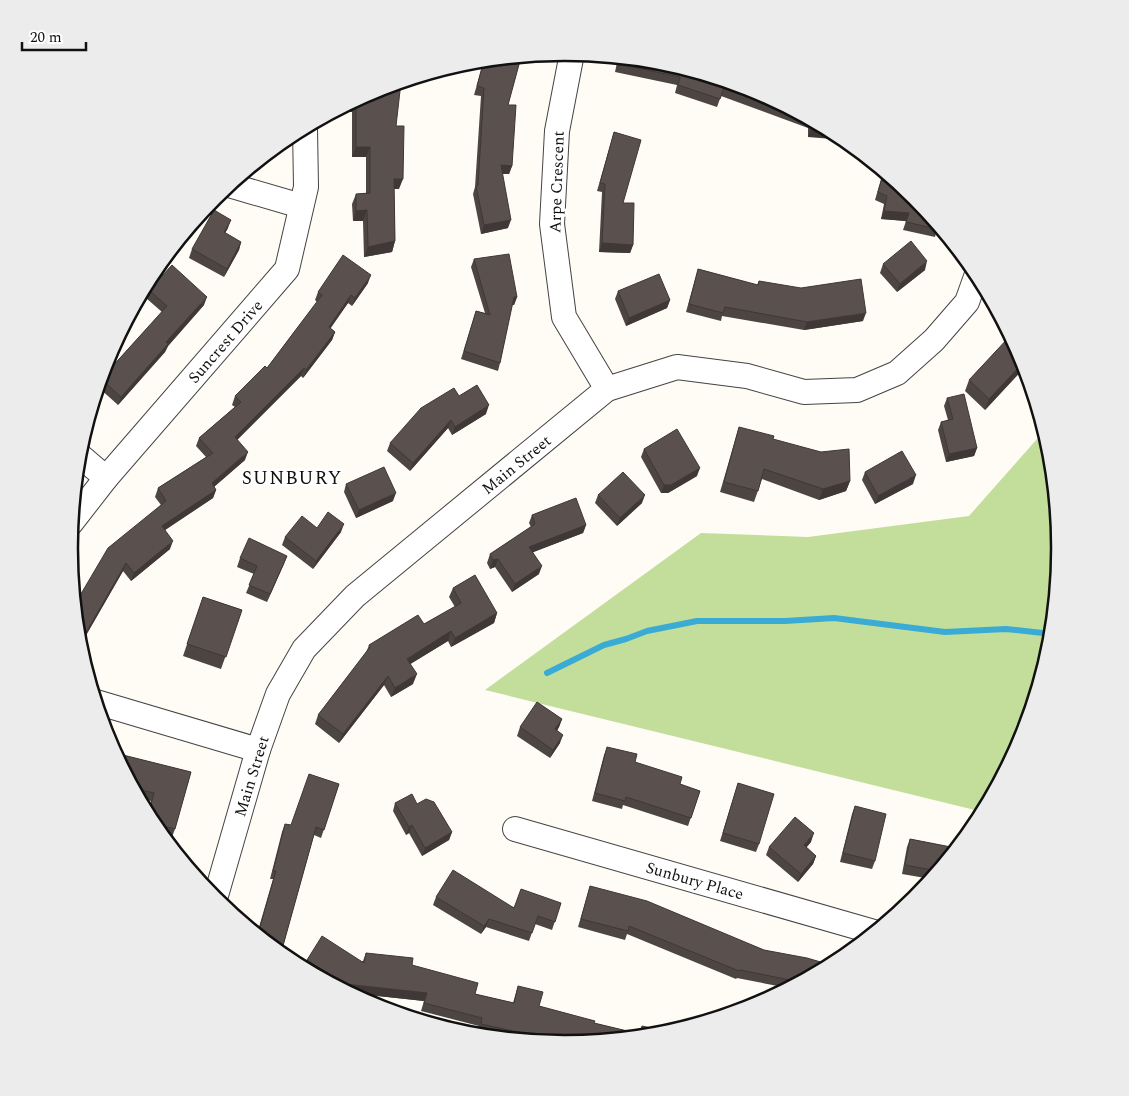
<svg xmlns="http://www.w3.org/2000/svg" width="1129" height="1096" font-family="Spectral,serif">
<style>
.forest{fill:#c2de9a}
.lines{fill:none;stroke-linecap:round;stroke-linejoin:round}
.stream{stroke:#3aabd4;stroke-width:6}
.minor-casing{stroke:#444;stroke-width:26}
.minor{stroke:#fff;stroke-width:24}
.wall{fill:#4d4542}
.shaded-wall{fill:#3f3836}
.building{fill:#5a504d;stroke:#3f3836}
.labels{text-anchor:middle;stroke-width:5;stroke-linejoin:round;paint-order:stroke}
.street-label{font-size:16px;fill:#111;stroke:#fff}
.quarter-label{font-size:19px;letter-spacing:1px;fill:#111;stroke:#fff}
.rim{fill:none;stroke:#111;stroke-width:2.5}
</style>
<rect width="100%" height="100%" fill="#fffcf5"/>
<polygon class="forest" points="1044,431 1051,452 1060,548 1050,645 1022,738 983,812 485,690 701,533 808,537 969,516"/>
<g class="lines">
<polyline class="stream" points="547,673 604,645 626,639 647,631 697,621 785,621 834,618 945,632 1006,629 1052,634"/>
<g class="minor-casing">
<g id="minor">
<polyline points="572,53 557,131 552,224 564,317 607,389"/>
<polyline points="229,185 301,206"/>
<polyline points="78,454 106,478"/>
<polyline points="71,523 106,478 287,269 306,187 305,128"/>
<polyline points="96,702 258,750"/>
<polyline points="515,829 874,932"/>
<polyline points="215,899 258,750 278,694 304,649 355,596 607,389 677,367 747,376 804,392 857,390 897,373 934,340 967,302 977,274"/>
</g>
</g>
<use href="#minor" class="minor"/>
</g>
<g class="wall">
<polygon points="521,57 508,105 512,166 509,174 502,174 508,228 481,234 473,194 475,187 481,96 474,95 484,60"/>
<polygon points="618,58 661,62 754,90 840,136 808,137 808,128 721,96 717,107 675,93 677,85 615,72"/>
<polygon points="375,90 396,126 399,189 394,189 395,241 392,252 364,257 363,221 353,221 352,204 356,194 366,193 366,157 352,157 352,112 348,111 348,104"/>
<polygon points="614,132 623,203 633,245 630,253 599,252 602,192 597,191"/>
<polygon points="883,172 915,198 938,226 935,237 903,230 906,221 881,219 884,204 875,200"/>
<polygon points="228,228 225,233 241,242 239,250 224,277 189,258 192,249"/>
<polygon points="474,259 517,297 514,305 512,305 500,363 498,371 461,359 476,311 485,313 471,267"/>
<polygon points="883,264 925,270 897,292 880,273"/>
<polygon points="698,269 757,285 759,281 863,321 804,330 722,316 721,321 686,312"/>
<polygon points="368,283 352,306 348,303 330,328 335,332 332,340 303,378 301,376 237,440 245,460 214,487 216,490 213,498 165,530 170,549 131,581 123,571 81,644 78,643 75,604 161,505 155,497 158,488 206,457 196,446 199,438 235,407 232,405 235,396 267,368 317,302 315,300 318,292"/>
<polygon points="149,290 204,305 168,346 165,352 118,405 98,387 101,379 162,312 146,298"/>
<polygon points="618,291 670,300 667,308 626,326 615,299"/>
<polygon points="1010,334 1022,359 1025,367 985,410 965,391 969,380 1008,339"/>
<polygon points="459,396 486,414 452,435 448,428 410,471 387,451 390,443"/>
<polygon points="947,398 977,448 974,456 946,462 938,430 941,422 948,420 944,406"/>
<polygon points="739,427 773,439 850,481 846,491 819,500 762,479 754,502 720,492 736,437"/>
<polygon points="644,449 697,476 668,493 661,493 641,457"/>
<polygon points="865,472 913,484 875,504 862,480"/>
<polygon points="346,484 393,501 356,518 344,492"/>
<polygon points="598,495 642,503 617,526 595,503"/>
<polygon points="532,515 586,525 583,533 533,552 539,574 512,592 495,567 490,569 487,563 490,554 531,527 529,523"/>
<polygon points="317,528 341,532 313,569 282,545 285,537"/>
<polygon points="287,556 267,602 246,593 254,574 237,567 240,558"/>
<polygon points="453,588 497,613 494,623 451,647 448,641 410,664 413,684 391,697 384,685 339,743 315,724 318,715 366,653 369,645 424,624 455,607 449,597"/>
<polygon points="203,597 242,610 221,669 183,656"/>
<polygon points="562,719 559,727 557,731 560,743 550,758 517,736 520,727"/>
<polygon points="607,747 635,762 680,784 700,791 688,826 623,805 622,809 592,801 604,755"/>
<polygon points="115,753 191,772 175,829 172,837 162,834 152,823 147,814 151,801 139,798"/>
<polygon points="738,783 759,844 756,852 720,841"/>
<polygon points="339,784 321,838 314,835 281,953 257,934 273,879 270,879 282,832 285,824 291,825"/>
<polygon points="395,803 417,804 452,832 449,840 422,856 409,833 406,835 393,811"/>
<polygon points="855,806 875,861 872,869 840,862 852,814"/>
<polygon points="910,839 956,848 931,879 902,874 907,847"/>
<polygon points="811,842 806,847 816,856 813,864 798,882 766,855 769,847"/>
<polygon points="590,886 764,950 831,965 788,988 737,978 736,979 627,934 625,940 578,927"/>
<polygon points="436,897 514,907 561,903 552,930 535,924 529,941 486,927 481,934 433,905"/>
<polygon points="366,953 412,965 475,994 513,1003 518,986 539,1006 594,1023 639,1034 642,1026 660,1034 564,1044 501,1037 478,1032 479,1026 421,1011 424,1001 350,993 304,968 307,960 363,961"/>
</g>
<g class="shaded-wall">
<polygon points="354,101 356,101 352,112 348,111 351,103"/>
<polygon points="811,129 830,131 840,136 845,140 808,137"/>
<polygon points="356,147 370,147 366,157 352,157"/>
<polygon points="501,165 512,166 509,174 498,174"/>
<polygon points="394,179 403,179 399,189 390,189"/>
<polygon points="367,210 363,221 353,221 356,211"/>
<polygon points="884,211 909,213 906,221 881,219"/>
<polygon points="231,220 228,228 221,240 224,232"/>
<polygon points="511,220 508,228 481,234 484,225"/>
<polygon points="395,241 392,252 364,257 368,247"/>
<polygon points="241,242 239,250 224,277 227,269"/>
<polygon points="602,243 633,245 630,253 599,252"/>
<polygon points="927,261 925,270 897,292 900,284"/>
<polygon points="371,275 368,283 352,306 355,298"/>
<polygon points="351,295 348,303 326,335 329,327"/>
<polygon points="207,297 204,305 168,346 165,352 118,405 121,397 166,342"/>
<polygon points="514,297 517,297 514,305 511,305"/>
<polygon points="670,300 667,308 626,326 629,318"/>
<polygon points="866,313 863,321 804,330 807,322"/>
<polygon points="335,332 332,340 303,378 306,370"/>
<polygon points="1024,362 1025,367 985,410 989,399"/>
<polygon points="304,368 301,376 232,445 235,437"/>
<polygon points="489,405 486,414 452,435 455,427"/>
<polygon points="451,420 448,428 410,471 413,463"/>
<polygon points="977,448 974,456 946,462 949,454"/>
<polygon points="248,452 245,460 209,491 212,483"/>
<polygon points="700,468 697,476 668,493 661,493 664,485"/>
<polygon points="916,475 913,484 875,504 878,496"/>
<polygon points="850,481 846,491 819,500 823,489"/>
<polygon points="216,490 213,498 159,534 162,526"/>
<polygon points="396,493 393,501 356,518 359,510"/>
<polygon points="645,495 642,503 617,526 620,518"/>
<polygon points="344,524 341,532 313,569 316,561"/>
<polygon points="586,525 583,533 526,555 529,547"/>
<polygon points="173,541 170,549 131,581 134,573"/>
<polygon points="287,556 284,564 267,602 270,594"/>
<polygon points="498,559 495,567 490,569 493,560"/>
<polygon points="126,563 123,571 81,644 84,636"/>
<polygon points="542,566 539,574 512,592 515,584"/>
<polygon points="497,613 494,623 451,647 455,638"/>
<polygon points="451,631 448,641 404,668 407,659"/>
<polygon points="417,674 413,684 391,697 395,688"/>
<polygon points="388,676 384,685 339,743 343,734"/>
<polygon points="562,719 559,727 552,738 555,729"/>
<polygon points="563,735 560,743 550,758 553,750"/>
<polygon points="412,825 409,833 406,835 409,827"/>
<polygon points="452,832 449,840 422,856 425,848"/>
<polygon points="814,833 811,842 801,854 804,845"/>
<polygon points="816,856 813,864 798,882 801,874"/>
<polygon points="489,919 486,927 481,934 484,926"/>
<polygon points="345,984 427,993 424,1001 350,993 343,989"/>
</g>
<g class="building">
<polygon points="521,57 508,105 516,105 512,166 501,165 511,220 484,225 476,186 478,185 484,88 477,86 484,60"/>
<polygon points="619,58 661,62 754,90 806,118 724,88 720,99 678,85 680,77 618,64"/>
<polygon points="401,82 396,126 404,126 403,179 394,179 395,241 368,247 367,210 356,211 356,194 370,193 370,147 356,147 356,101 354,101 375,90"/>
<polygon points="811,121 830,131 811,129"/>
<polygon points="614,132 641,140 623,203 634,203 633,245 602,243 605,184 600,183"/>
<polygon points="884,172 915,198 938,226 937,229 906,222 909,213 884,211 887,196 878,192"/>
<polygon points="214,210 231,220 224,232 241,242 227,269 192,249"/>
<polygon points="911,241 927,261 900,284 883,264"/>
<polygon points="509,254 517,297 514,297 500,363 464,351 476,311 490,315 474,259"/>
<polygon points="343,255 371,275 355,298 351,295 329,327 335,332 306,370 304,368 235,437 248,452 212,483 216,490 162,526 173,541 134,573 126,563 84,636 77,632 75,604 108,548 166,501 158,488 213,453 199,438 241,402 235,396 265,366 267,368 322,295 318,292"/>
<polygon points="172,265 207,297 166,342 168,344 121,397 101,379 167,306 149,290"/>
<polygon points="698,269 758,285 759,281 801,288 861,279 866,313 807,322 725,307 723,313 689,304"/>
<polygon points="659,274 670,300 629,318 618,291"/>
<polygon points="1010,336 1022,359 1024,362 989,399 969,380"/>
<polygon points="477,385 489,405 455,427 451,420 413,463 390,443 421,408 454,388 459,396"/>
<polygon points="964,394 977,448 949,454 941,422 953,419 947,398"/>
<polygon points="739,427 774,436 773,439 821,452 849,449 850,481 823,489 764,469 758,491 724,482"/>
<polygon points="677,429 700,468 671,485 664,485 644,449"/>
<polygon points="902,451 916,475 878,496 865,472"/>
<polygon points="384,467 396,493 359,510 346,484"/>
<polygon points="623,472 645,495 620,518 598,495"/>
<polygon points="576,498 586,525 529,547 542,566 515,584 498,559 493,560 490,554 535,524 532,515"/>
<polygon points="328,512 344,524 316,561 285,537 302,516 317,528"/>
<polygon points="249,538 287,556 270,594 249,585 257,566 240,558"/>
<polygon points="475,575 497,613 455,638 451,631 407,659 417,674 395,688 388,676 343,734 318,715 370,647 369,645 418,615 424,624 461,603 453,588"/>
<polygon points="203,597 242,610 226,657 187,644"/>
<polygon points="537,702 562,719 555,729 563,735 553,750 520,727"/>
<polygon points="607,747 637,754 635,762 682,777 680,784 700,791 691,818 626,797 625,801 595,793"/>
<polygon points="115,753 191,772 175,829 152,823 148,815 154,793 133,788"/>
<polygon points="309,774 339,784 324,830 316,827 281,953 258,934 276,871 273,871 285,824 291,825"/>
<polygon points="738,783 774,794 759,844 723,833"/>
<polygon points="412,794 417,804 426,799 434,802 452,832 425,848 412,825 409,827 395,803"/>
<polygon points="855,806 886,814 875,861 843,853"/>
<polygon points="795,817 814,833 804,845 816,856 801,874 769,847"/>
<polygon points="910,839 956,848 937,871 905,865"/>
<polygon points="453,870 514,908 521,889 561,903 555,922 538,916 532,933 489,919 484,926 436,897"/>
<polygon points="590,886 647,901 764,950 807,958 831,965 800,982 740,970 739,971 629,926 628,931 581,919"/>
<polygon points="322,936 364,963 366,953 413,958 412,965 478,983 475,994 514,1003 518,986 543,992 539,1006 595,1021 594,1023 640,1034 642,1026 660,1030 660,1034 565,1043 532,1035 481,1024 482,1018 424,1003 427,993 345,984 307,960"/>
</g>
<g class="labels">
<g class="street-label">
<text transform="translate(556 182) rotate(-88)" y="6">Arpe Crescent</text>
<text transform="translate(225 341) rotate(-49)" y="6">Suncrest Drive</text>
<text transform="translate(516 464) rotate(-39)" y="6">Main Street</text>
<text transform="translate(251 776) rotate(-73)" y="6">Main Street</text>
<text transform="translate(695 880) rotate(16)" y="6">Sunbury Place</text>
</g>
<g class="quarter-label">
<text x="292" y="484">SUNBURY</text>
</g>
</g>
<path d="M0 0H1129V1096H0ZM564 61H565A486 486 0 0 1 1051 547V549A486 486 0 0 1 565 1035H564A486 486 0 0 1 78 549V547A486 486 0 0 1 564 61Z" fill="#ececec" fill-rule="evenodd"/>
<path class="rim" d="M564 61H565A486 486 0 0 1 1051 547V549A486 486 0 0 1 565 1035H564A486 486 0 0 1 78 549V547A486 486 0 0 1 564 61Z"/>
<path d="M22 42v8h64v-8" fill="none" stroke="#111111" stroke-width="2.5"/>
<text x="30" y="42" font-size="15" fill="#111111" stroke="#ffffff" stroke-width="4" paint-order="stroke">20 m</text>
</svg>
